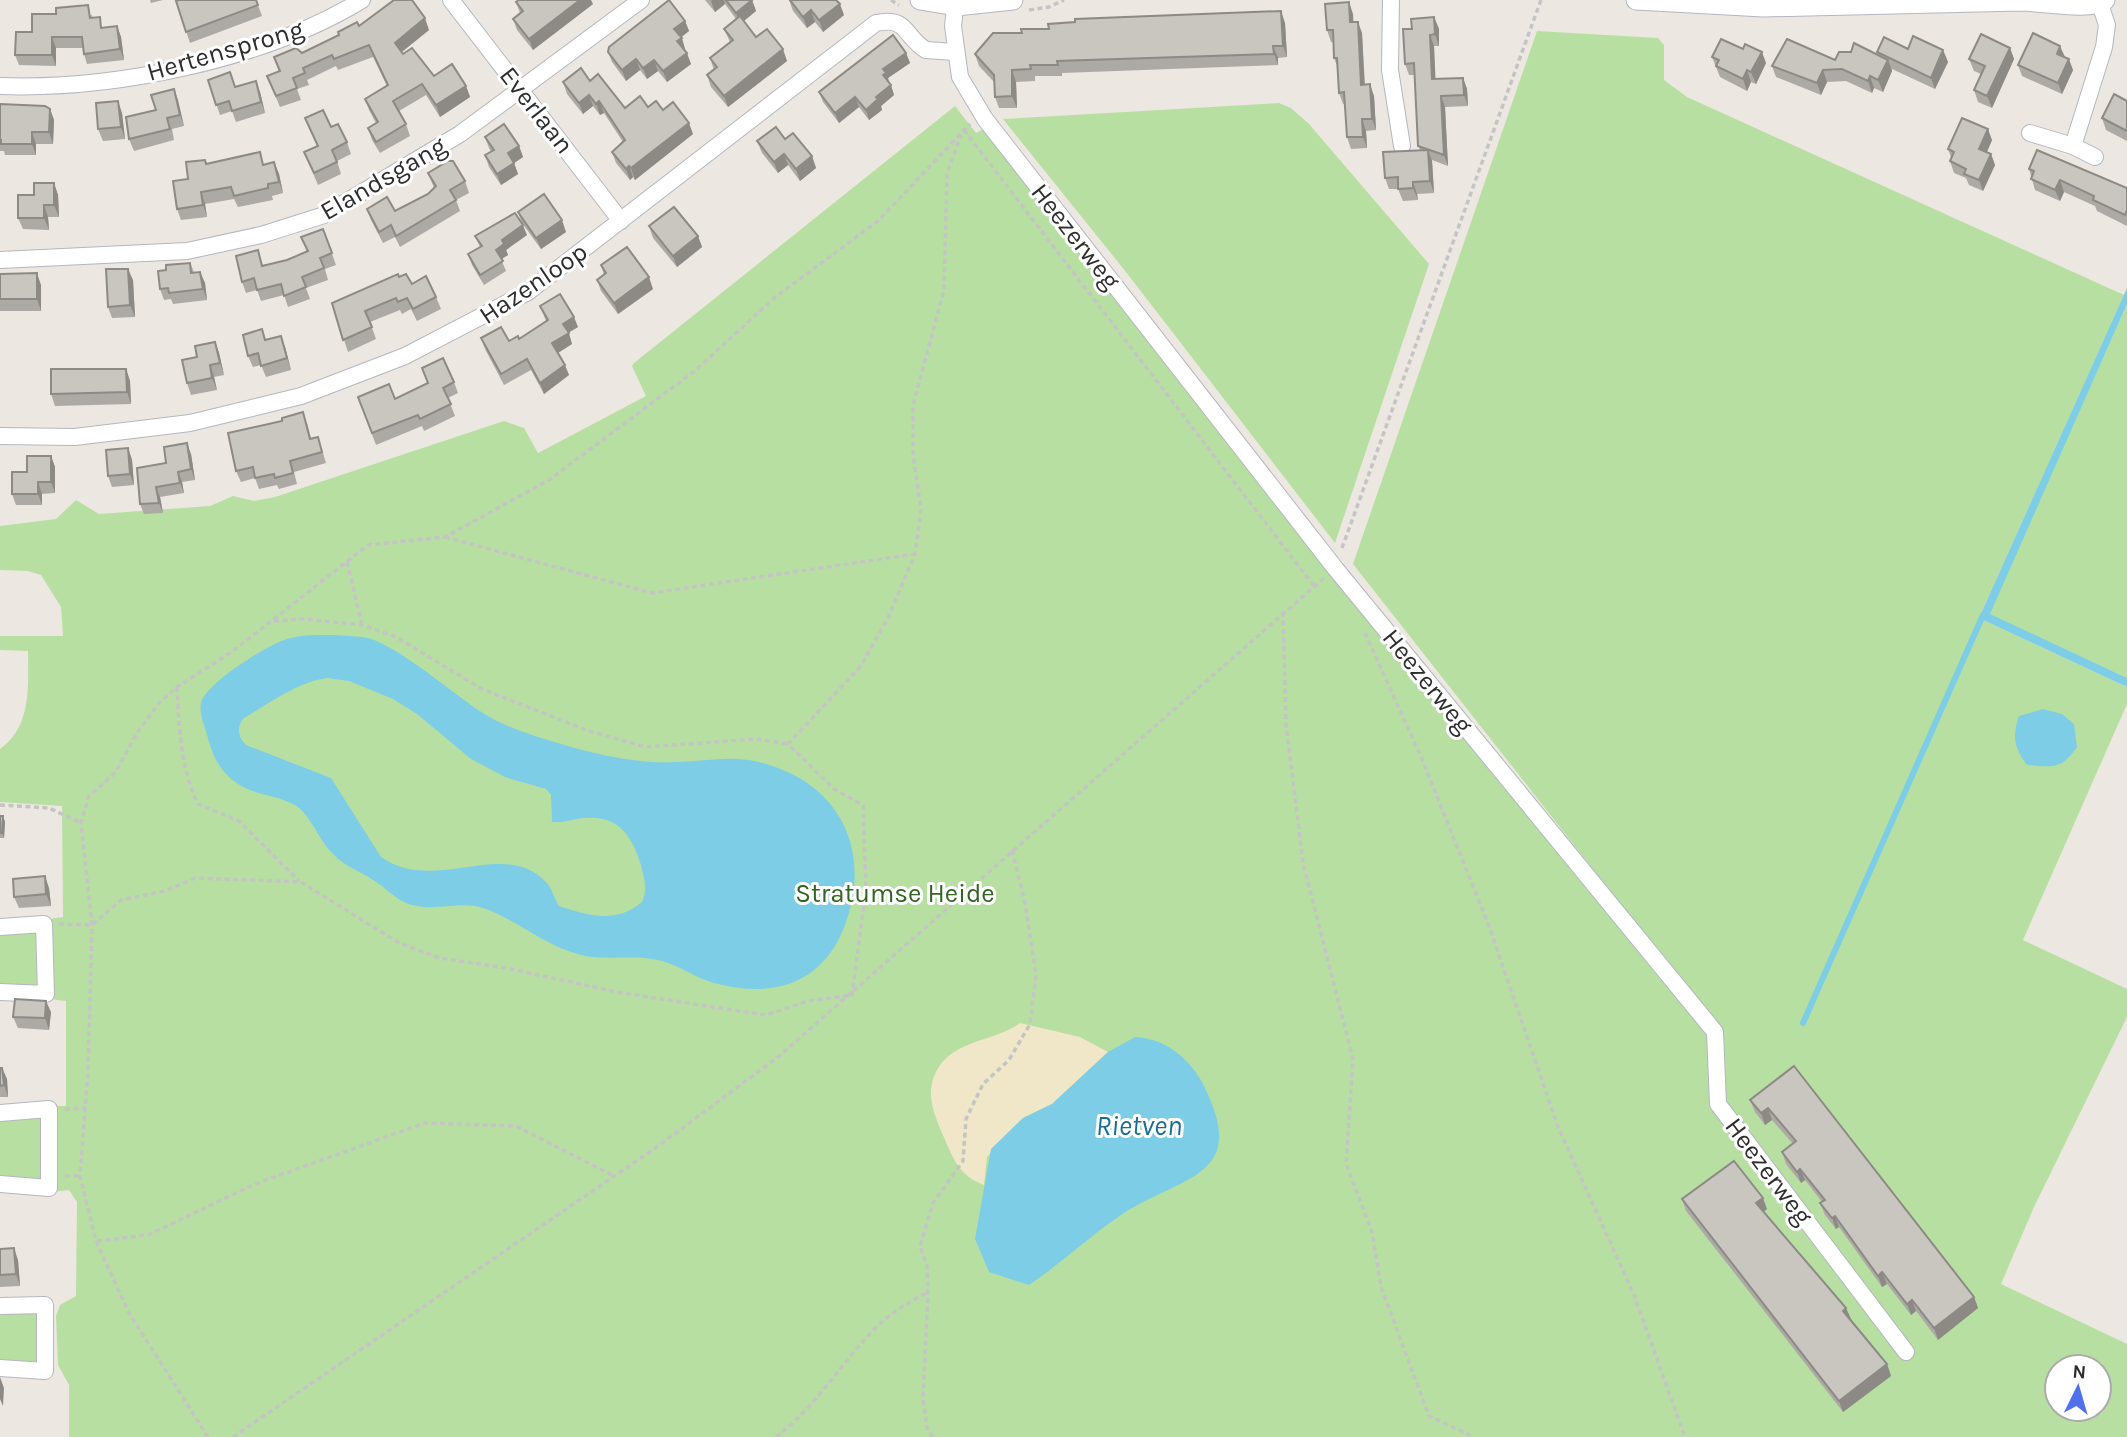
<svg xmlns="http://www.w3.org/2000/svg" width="2127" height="1437" font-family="Karla,sans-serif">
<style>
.green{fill:#b8dfa2;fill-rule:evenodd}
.sand{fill:#efe7c7}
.water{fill:#7dcde6;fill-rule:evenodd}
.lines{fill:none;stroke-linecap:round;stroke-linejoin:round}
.stream{stroke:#7dcde6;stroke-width:6}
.minor-casing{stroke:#b4b7bf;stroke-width:18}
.tertiary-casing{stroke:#b4b7bf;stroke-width:21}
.path{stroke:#c4c4c4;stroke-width:3.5;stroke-dasharray:5 3.5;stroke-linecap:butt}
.minor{stroke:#fff;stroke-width:16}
.tertiary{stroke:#fff;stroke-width:19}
.wall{fill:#ada9a4}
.shaded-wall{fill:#8d8a86}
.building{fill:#c9c5bf;stroke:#8d8a86;stroke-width:2}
.labels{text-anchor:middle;stroke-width:6;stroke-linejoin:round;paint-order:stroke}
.street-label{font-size:26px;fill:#2d2d2d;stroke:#fff}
.park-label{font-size:26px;fill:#316521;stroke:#fff}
.water-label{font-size:28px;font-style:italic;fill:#196e95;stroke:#fff}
</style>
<rect width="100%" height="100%" fill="#ede7e1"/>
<g class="green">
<path d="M1537,31L1658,38L1664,45V80L1687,97L2124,295L1979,618L2127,687V704L2023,940L2127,989V1017L2034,1207L2001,1284L2127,1344V1437H69V1385L58,1365L56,1316L60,1305L76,1296L77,1202L69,1190L52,1192V1106H66V1001L50,999L49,919L63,917L62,806L0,802V749C32,726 28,686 28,651L0,650V636H63L61,607L41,575L28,571L0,570V526L56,519L76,500L99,514L210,506L233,496L254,501L275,497L504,421L524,428L538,453L646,396L632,366L634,363L955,106L976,133L985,128L1681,981L1353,564ZM2057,1367H2099V1409H2057Z"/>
<polygon points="1279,103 1291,108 1309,124 1429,264 1335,543 1126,272 1003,119"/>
<polygon points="2127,304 2127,678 1989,614"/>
<polygon points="37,929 40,986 0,987 0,931"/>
<polygon points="46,1113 46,1186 0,1182 0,1116"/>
<polygon points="0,1309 38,1309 41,1365 0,1365"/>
</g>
<path class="sand" d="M1020,1023L1080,1037L1108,1052L1052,1104L1023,1118L987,1157L984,1185C958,1175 953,1158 942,1133C933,1111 925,1093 937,1070C954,1039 994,1042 1020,1023Z"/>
<g class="water">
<polygon points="2127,288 2127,304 1990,614 2127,678 2127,687 1979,618"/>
<path d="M335,635C346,636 358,636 368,638C400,647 453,694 483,713C503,726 528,734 551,741C591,753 637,765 678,762C706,761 731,755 759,762C833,780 871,841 848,916C828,982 777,1000 714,983C696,978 680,966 662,961C635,954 608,961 581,955C543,945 520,922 486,909C460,899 433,914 406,903C394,898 385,887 373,880C360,871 344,866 333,854C318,840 310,812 293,804C268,792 248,796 227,775C215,763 210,747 206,731C203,721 198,710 202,700C211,680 266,646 287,639C302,634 319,635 335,635ZM327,678L349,681L393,699L417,714L471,759L505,777L546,789L551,795L552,822C564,823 573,819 584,818C619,815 632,836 641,865C644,877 648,890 642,902C616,924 589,916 559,906C554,898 552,888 546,882C503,837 434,895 381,857L331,778L246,745C238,737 236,727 244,718C271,702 296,683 327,678Z"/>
<path d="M2043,709L2062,714L2074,724L2077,747C2061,770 2053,767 2027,765C2014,747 2012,737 2019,716Z"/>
<path d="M1135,1037C1164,1038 1188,1057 1202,1082C1250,1175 1188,1174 1127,1211C1093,1233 1063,1262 1029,1285L989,1272L975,1239L991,1149L1023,1118L1052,1104L1108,1052Z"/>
</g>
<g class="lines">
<polyline class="stream" points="1803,1023 1983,615"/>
<g class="minor-casing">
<g id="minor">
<polyline points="451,0 621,221"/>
<polyline points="956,0 953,26 960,77 985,119 1335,568 1715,1032 1718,1104 1906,1352"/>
<polyline points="1391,0 1390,70 1402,146"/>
<path d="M0,86C113,90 264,60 362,0"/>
<polyline points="2030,133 2073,146 2095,157"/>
<polyline points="2073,146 2104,47 2107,25 2100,4"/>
<polyline points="0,260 187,251 261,235 324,215 460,134 641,0"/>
<path d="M0,436L75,437L190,423L301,396L405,356L528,292L876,23C908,16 904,37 926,50L955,52"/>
<polyline points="0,927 44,924 46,994 0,992"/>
<polyline points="0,1113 49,1109 49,1188 0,1184"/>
<polyline points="0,1306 45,1305 45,1371 0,1368"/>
</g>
</g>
<g class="tertiary-casing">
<g id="tertiary">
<polyline points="920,0 956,6 1013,0"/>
<path d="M1636,0L1763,7L2021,1C2041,1 2092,11 2105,0"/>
</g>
</g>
<g class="path">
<polyline points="891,0 899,5"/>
<polyline points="1029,10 1049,7 1064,0"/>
<polyline points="964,130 1314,586"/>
<polyline points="445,537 652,593 915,554"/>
<polyline points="1342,548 1541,0"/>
<polyline points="347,562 362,625"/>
<polyline points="1283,612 1286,724 1303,863 1353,1059 1346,1164 1372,1232 1381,1287 1429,1416 1474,1437"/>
<polyline points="274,621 305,619 362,625 396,637 482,689 589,731 646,747 756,739 788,744"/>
<polyline points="1365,633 1422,759 1489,926 1558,1127 1634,1295 1685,1437"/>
<path d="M177,687C179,727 180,766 198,804L239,821L299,881"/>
<polyline points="0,805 49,808 81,823"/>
<polyline points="59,924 92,925 121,900 165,891 195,878 301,882 399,943 440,958 506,968 622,993 766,1015 808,1001 852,995 866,889 863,805 834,789 788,744 860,667 888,618 915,554 921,510 913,455 913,405 944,290 947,173 961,135"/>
<polyline points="65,1109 85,1108"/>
<polyline points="65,1176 80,1176"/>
<polyline points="97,1241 148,1235 255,1184 425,1123 516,1126 614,1176"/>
<polyline points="208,1437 129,1313 96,1241 80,1176 88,1071 92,925 81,823 89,796 115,773 137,733 159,703 177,687 233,651 368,545 445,537 549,480 696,370 774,298 878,221 970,124"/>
<polyline points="233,1437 654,1149 778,1057 1324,578"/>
<path d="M776,1437C813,1409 836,1371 867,1337C884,1317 905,1304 928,1292"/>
<polyline points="933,1437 927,1428 923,1398 928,1292 927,1266 920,1246 933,1203 963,1161 966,1119 983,1084 1009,1060 1030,1024 1036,975 1025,903 1012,850"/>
</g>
<use href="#minor" class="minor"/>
<use href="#tertiary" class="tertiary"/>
</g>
<g class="wall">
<polygon points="150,0 163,0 151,3"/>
<polygon points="256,0 262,16 190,43 176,1"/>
<polygon points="705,0 752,0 756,11 744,21 756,37 787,61 728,107 711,87 707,75 714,70 710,58 730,42 724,29 736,19 725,4 715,12"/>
<polygon points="789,0 844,15 823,32 815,22 807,28 793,11"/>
<polygon points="516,2 593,4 533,50 517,30 513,19 520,13"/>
<polygon points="1353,14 1353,22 1362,33 1365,84 1374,96 1376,130 1366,131 1367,148 1351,149 1347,137 1345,104 1343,104 1339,93 1338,68 1334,58 1333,42 1331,42 1327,30"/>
<polygon points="92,15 92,18 103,28 117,26 121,37 124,60 87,64 84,54 83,48 56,48 56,66 19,65 15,55 32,32"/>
<polygon points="1434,17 1439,29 1439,46 1434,46 1435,79 1463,78 1467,89 1468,106 1445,107 1448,166 1432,160 1434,193 1417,194 1418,200 1403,201 1398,189 1389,189 1385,178 1420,150 1418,146 1414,75 1409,75 1405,64 1412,29"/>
<polygon points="685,21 689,31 681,37 685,49 684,50 691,64 667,82 658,71 647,79 640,70 626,81 612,62 608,52"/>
<polygon points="1285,23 1287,57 1278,58 1278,65 1062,73 1062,76 1035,76 1035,81 1016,82 1017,108 999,108 995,97 994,82 979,66 975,54 1022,33 1049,29"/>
<polygon points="359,26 429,30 402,52 434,76 466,86 470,97 440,117 426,95 399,111 406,124 410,136 380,153 372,140 368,128 376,123 369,110 365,99 387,86 373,57 338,70 336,66 307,80 309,85 297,89 301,100 280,107 267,76 279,72 274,57 302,53"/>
<polygon points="2010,48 2014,59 1992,108 1978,102 1974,90 1981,74 1974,71 1969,59"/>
<polygon points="1908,49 1943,50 1948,62 1935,89 1892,69 1892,71 1883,92 1874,88 1872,93 1846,81 1827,82 1821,95 1776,77 1772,66 1835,60 1878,54 1877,52"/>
<polygon points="906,53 910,63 888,78 894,95 881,106 882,110 869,120 859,107 839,123 823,102 819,92"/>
<polygon points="1712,57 1766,63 1756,84 1751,82 1747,91 1720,77"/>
<polygon points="2065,57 2073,70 2062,94 2022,76 2018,65"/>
<polygon points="208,80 235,87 260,92 265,113 236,122 232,111 220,115"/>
<polygon points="590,81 625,108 648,107 663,110 693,134 635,180 633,177 630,180 616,163 612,152 623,142 604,113 600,115 593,106 583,114 567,94 563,82"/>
<polygon points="174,89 184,126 172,129 174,140 134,151 129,139"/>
<polygon points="2127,101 2127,141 2106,130 2102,118"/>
<polygon points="0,104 50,109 54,120 53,144 36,144 36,155 5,155 4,151 0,151"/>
<polygon points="122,113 125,139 103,141 98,129"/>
<polygon points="305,118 331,127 347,142 351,154 337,161 341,174 318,185 304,152 317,146"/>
<polygon points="485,137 519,146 523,157 514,163 518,174 501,185 489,167 485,155 491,152 489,148"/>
<polygon points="785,139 812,156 816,168 800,181 788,165 778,173 762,153 757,141"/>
<polygon points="1992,140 1987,152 1991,154 1995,165 1983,191 1969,185 1966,178 1954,173 1950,161 1951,157 1948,149"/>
<polygon points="274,162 279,174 283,193 272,196 273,200 238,207 234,199 205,204 207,217 181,220 177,209 188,179 206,164 265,164"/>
<polygon points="2029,169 2127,188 2127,226 2097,211 2095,206 2064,192 2060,201 2035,190"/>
<polygon points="428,173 465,181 469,193 456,200 460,211 400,247 395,237 383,243 371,220 367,209 395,211 428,194 434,188"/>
<polygon points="54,183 58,195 59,217 48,217 49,230 23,229 18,218 34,195"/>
<polygon points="518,212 566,232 541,249 522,223"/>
<polygon points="649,226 698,236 702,247 677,267 653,238"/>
<polygon points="323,229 336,265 325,269 328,280 306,288 310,299 288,307 284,295 261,301 257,290 246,293 242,282 258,250 263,266 287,260 307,252 301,237"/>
<polygon points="527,235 506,250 508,255 501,259 506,271 484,285 472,265 468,254 480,247 475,236"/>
<polygon points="190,263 194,272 200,272 205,283 207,300 173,304 171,299 164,300 160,289 166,270"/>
<polygon points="601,265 653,289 618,314 601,291 597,280 604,275"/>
<polygon points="0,274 41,285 41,311 0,311"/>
<polygon points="399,277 436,297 441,309 417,321 411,309 402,314 400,310 370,322 376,339 348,352 332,303"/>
<polygon points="133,280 135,317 112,318 108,307"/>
<polygon points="540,306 578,327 568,333 572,344 558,353 569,375 544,394 531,370 504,385 485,349 481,338 509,341 519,339 546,321"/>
<polygon points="266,340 285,347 291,370 266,377 261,365 253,367 248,356"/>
<polygon points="215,342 219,353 224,375 214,377 217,390 191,395 187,383 197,357"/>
<polygon points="422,368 454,382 458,393 448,398 455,416 424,431 422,426 376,445 358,397 395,399 427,383"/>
<polygon points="126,369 130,381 131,404 55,406 51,394"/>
<polygon points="307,423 311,438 318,437 326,463 294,472 297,484 279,489 277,485 259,489 255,478 241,482 236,471"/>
<polygon points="128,448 132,460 134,485 112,487 108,476"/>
<polygon points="191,454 195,480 182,482 184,493 160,497 163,513 144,514 140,504 166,463"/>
<polygon points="51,456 55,467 55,493 42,494 42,505 16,505 12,494 27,472"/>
<polygon points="0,816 3,816 5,822 4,838 0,838"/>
<polygon points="49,888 51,906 19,908 14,897"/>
<polygon points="51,1012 49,1030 18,1028 13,1017"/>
<polygon points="1794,1066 1974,1297 1978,1308 1938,1340 1916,1311 1911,1315 1887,1284 1882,1287 1839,1227 1836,1229 1825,1215 1820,1203 1822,1202 1805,1180 1801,1183 1786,1164 1782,1152 1793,1144 1772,1120 1765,1125 1755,1112 1750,1100"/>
<polygon points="0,1068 2,1068 7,1079 8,1097 0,1097"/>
<polygon points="1682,1199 1767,1209 1763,1212 1846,1308 1851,1319 1887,1364 1891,1376 1843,1412 1686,1211"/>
<polygon points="0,1249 18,1260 20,1286 0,1287"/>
</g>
<g class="shaded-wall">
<polygon points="580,0 591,0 593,4 533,50 529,39"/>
<polygon points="712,0 724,0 725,4 715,12 711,1"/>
<polygon points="752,0 756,11 740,24 736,13"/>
<polygon points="1349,2 1353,14 1354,34 1350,22"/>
<polygon points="840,4 844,15 823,32 819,20"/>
<polygon points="811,10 815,22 807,28 803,17"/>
<polygon points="1281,11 1285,23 1287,57 1283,46"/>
<polygon points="1434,17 1439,29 1439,46 1435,34"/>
<polygon points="425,18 429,30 399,54 395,43"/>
<polygon points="685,21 689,31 678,40 674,29"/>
<polygon points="1358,22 1362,33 1365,96 1361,85"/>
<polygon points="117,26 121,37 124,60 120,49"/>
<polygon points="1430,35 1434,46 1436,90 1432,79"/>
<polygon points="52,37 56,48 56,66 52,55"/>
<polygon points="682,38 685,49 681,52 677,41"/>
<polygon points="1273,46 1278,58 1278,65 1274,54"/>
<polygon points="2060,46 2065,57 2057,54"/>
<polygon points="2010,48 2014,59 1992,108 1987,96"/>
<polygon points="783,49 787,61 728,107 724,96"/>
<polygon points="1943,50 1948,62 1935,89 1931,78"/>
<polygon points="1762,52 1766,63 1756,84 1751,72"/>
<polygon points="687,53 691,64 667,82 663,71"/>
<polygon points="906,53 910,63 888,78 889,83 883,75 883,69"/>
<polygon points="636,59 640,70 626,81 622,70"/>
<polygon points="2069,59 2073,70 2062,94 2058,83"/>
<polygon points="654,60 658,71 647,79 643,68"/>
<polygon points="1888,60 1892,71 1883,92 1878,80"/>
<polygon points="1012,70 1016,82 1017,108 1012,96"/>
<polygon points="1747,70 1751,82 1747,91 1743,79"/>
<polygon points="1823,70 1827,82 1821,95 1817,83"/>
<polygon points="1870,76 1874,88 1872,93 1868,81"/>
<polygon points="1463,78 1467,89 1468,106 1464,95"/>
<polygon points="256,81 260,92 265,113 261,102"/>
<polygon points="1370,84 1374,96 1376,130 1372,119"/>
<polygon points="891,85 894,95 881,106 882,110 869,120 866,110 876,97"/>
<polygon points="466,86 470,97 440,117 436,105"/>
<polygon points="174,89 178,100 184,126 180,115"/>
<polygon points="589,95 593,106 583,114 579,103"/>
<polygon points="1441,96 1445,107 1448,166 1444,155"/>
<polygon points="855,97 859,107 839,123 835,113"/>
<polygon points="118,101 122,113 125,139 121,127"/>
<polygon points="599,101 604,113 600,115 596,104"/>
<polygon points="50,109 54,120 53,144 49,132"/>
<polygon points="1362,119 1366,131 1367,148 1363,137"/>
<polygon points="689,123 693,134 635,180 631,168"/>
<polygon points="1988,129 1992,140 1983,161 1979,149"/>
<polygon points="32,132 36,144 36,155 32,144"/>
<polygon points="519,146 523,157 514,163 518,174 501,185 497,174 508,153"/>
<polygon points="1428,150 1432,161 1434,193 1430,181"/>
<polygon points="784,154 788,165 778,173 774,162"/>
<polygon points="1991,154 1995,165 1983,191 1979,180"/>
<polygon points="812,156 816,168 800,181 796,169"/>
<polygon points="274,162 279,174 283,193 279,182"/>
<polygon points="629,166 633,177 630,180 626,169"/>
<polygon points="2060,180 2064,192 2060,201 2055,190"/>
<polygon points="1413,182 1417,194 1418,200 1413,188"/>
<polygon points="54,183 58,195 59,217 54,205"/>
<polygon points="201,192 205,204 207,217 203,205"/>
<polygon points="44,205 48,217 49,230 44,218"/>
<polygon points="562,220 566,232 541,249 536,238"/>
<polygon points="523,225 527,235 506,250 508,255 500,260 496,250 502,240"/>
<polygon points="698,236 702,247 677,267 673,256"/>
<polygon points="128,269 133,280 135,317 130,305"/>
<polygon points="200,272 205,283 207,300 203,289"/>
<polygon points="37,273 41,285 41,311 37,299"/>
<polygon points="649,277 653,289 618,314 614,303"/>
<polygon points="574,317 578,327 566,334 563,324"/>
<polygon points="569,333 572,344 556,354 552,343"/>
<polygon points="281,336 285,347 291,370 287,358"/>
<polygon points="215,342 219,353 224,375 220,363"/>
<polygon points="210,365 214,377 217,390 212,378"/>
<polygon points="565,365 569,375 544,394 540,383"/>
<polygon points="126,369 130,381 131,404 127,392"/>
<polygon points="187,443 191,454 195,480 191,469"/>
<polygon points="128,448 132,460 134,485 130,474"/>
<polygon points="51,456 55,467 55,493 51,482"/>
<polygon points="178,472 182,482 184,493 180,483"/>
<polygon points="38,482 42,494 42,505 38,494"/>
<polygon points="156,487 160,497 163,513 159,503"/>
<polygon points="3,816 5,822 4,838 2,833"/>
<polygon points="45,876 49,888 51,906 46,894"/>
<polygon points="46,1001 51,1012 49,1030 45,1018"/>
<polygon points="2,1068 7,1079 8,1097 4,1085"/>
<polygon points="1768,1108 1772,1120 1765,1125 1761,1113"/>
<polygon points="1800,1169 1805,1180 1801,1183 1797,1172"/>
<polygon points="1763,1198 1767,1209 1760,1215 1756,1203"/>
<polygon points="1835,1216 1839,1227 1836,1229 1832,1218"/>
<polygon points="14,1248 18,1260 20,1286 16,1274"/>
<polygon points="1882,1272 1887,1284 1882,1287 1878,1276"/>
<polygon points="1974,1297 1978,1308 1938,1340 1934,1328"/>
<polygon points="1912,1300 1916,1311 1911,1315 1907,1304"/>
<polygon points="1846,1308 1851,1319 1843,1311"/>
<polygon points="1887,1364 1891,1376 1843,1412 1839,1401"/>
<polygon points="0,1377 4,1388 3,1406 0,1399"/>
</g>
<g class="building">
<polygon points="179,0 256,0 258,5 186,32 176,1"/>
<polygon points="394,0 412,0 425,18 395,43 403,54 412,48 434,76 452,64 466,86 436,105 422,84 393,101 406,124 376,142 368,128 378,122 365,99 388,85 369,45 334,59 332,55 303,68 305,73 293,78 297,88 276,96 267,76 280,71 274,57 296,48 302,53 339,35 338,32 357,22 359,26"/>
<polygon points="519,0 580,0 529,39 513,19 523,11 516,2"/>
<polygon points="669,0 685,21 674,29 682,38 677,41 687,53 663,71 654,60 643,68 636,59 622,70 608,52 609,47"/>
<polygon points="726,0 752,0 736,13"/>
<polygon points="790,0 836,0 840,4 819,20 811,10 803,17"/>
<polygon points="1349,2 1350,22 1358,22 1361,85 1370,84 1372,119 1362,119 1363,137 1347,137 1344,92 1339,93 1337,58 1334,58 1333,30 1327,30 1325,4"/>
<polygon points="88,5 90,18 100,17 101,28 117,26 120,49 84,54 82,37 52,37 52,55 15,55 16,32 32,32 32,14 56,14 56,8"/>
<polygon points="1281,11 1283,46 1273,46 1274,54 1057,61 1058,65 1030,65 1031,69 1012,70 1012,96 995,97 994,75 975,54 993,33 1022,33 1021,29 1049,29 1048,24 1075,22 1075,19"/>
<polygon points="740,16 756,37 767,29 783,49 724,96 707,75 717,67 710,58 733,40 724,29"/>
<polygon points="1434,17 1435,34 1430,35 1432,79 1463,78 1464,95 1441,96 1444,155 1418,146 1414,63 1405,64 1403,29 1412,29 1411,19"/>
<polygon points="2033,33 2060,46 2057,54 2069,59 2058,83 2018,65"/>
<polygon points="1981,34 2010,48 1987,96 1974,90 1985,66 1969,59"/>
<polygon points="893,35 906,53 883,69 886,73 883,75 891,85 876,97 878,99 866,110 855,97 835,113 819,92"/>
<polygon points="1913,36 1943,50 1931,78 1877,52 1884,37 1908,49"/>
<polygon points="1721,39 1743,49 1745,44 1762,52 1751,72 1747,70 1743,79 1716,66 1719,60 1712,57"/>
<polygon points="1787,39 1835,60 1839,52 1851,52 1854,43 1888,60 1878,80 1870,76 1868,81 1842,69 1823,70 1817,83 1772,66"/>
<polygon points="581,68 590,81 598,74 625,108 640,96 648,107 656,101 663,110 673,102 689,123 631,168 629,166 626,169 612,152 625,140 599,101 596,104 589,95 579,103 563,82"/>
<polygon points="230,72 235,87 256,81 261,102 232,111 229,101 216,105 208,80"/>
<polygon points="174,89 180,115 167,118 170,129 129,139 126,117 156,110 151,95"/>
<polygon points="2114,94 2127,101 2127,131 2102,118"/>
<polygon points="118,101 121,127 98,129 96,103"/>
<polygon points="0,104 45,106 50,109 49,132 32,132 32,144 1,144 1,140 0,140"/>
<polygon points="323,110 331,127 338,124 347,142 332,150 337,162 314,173 304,152 318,146 305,118"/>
<polygon points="1962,118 1988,129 1979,149 1991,154 1979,180 1964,174 1966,169 1950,161 1954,152 1948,149"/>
<polygon points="504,124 519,146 508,153 514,163 497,174 485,155 494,150 485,137"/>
<polygon points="776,127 785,139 793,133 812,156 796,169 784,154 774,162 757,141"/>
<polygon points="1428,150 1430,181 1413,182 1413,188 1398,189 1398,177 1385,178 1383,152"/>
<polygon points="2037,150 2127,188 2127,210 2125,215 2093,200 2094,196 2060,180 2055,190 2031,179 2034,171 2029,169"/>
<polygon points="260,152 263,165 274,162 279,182 268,184 268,188 234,196 231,187 201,192 203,205 177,209 173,181 188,179 186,162 205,160 206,164"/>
<polygon points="448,161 453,161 465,181 450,190 456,200 396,236 391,225 379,232 367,209 387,197 395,211 428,194 436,186 428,173"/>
<polygon points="34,183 54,183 54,205 44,205 44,218 18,218 18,195 34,195"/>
<polygon points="544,194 562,220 536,238 518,212"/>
<polygon points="674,207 698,236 673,256 649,226"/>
<polygon points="515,213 523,225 502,240 504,244 496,250 503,261 480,275 468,254 482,246 475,236"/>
<polygon points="323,229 332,253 320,258 324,268 302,277 306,287 284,296 281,284 257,290 254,278 242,282 236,256 258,250 262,266 287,260 308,251 301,237"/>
<polygon points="627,247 649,277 614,303 597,280 606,273 601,265"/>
<polygon points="190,263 191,273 200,272 203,289 169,293 168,288 160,289 158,271 166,270 166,265"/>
<polygon points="106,269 128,269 130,305 108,307"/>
<polygon points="37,273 37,299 0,299 0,274"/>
<polygon points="398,274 399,277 406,274 412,284 426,276 436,297 413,309 407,298 398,302 396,298 365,311 372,327 343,340 332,303"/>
<polygon points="560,294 574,317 563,324 569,333 552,343 565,365 540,383 527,359 501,374 481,338 501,327 509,341 518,336 519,339 548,320 540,306"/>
<polygon points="262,329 265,340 281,336 287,358 261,366 258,353 248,356 243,335"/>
<polygon points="215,342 220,363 210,365 212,378 187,383 182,360 197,357 195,346"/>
<polygon points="443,358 454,382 443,388 451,404 420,419 418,415 372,433 358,397 389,384 395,399 428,383 422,368"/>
<polygon points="51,369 126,369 127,392 51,394"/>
<polygon points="303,412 310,439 318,437 322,452 290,461 293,473 275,478 274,474 255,478 253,467 236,471 228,433 282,421 282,418"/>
<polygon points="187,443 191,469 178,472 180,483 156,487 159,503 140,504 137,468 166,463 164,447"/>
<polygon points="128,448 130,474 108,476 106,450"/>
<polygon points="27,456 51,456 51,482 38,482 38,494 12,494 12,472 27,472"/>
<polygon points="0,816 3,816 2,833 0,833"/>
<polygon points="45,876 46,894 14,897 13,879"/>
<polygon points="15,999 46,1001 45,1018 13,1017"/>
<polygon points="1794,1066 1974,1297 1934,1328 1912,1300 1907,1304 1882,1272 1878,1276 1835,1216 1832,1218 1820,1203 1825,1200 1800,1169 1797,1172 1782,1152 1796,1141 1768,1108 1761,1113 1750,1100"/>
<polygon points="0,1068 2,1068 4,1085 0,1086"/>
<polygon points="1734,1161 1763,1198 1756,1203 1846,1308 1843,1311 1887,1364 1839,1401 1682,1199"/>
<polygon points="14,1248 16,1274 0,1275 0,1249"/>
</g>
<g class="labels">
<g class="street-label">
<text transform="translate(225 50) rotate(-16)" y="9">Hertensprong</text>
<text transform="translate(537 110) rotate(52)" y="9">Everlaan</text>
<text transform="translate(383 178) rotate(-30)" y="9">Elandsgang</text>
<text transform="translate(1076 236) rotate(52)" y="9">Heezerweg</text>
<text transform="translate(533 283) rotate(-34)" y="9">Hazenloop</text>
<text transform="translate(1428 681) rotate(51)" y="9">Heezerweg</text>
<text transform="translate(1769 1171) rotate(53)" y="9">Heezerweg</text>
</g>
<g class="park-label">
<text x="895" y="902">Stratumse Heide</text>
</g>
<g class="water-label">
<text x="1139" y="1135">Rietven</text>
</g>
</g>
<g transform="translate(2078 1388) rotate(5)"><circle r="33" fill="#ffffff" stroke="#ababab" stroke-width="2"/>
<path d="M0-5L12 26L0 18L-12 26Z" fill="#4f71ec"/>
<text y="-10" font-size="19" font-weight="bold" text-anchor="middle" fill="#2d2d2d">N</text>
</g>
</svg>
